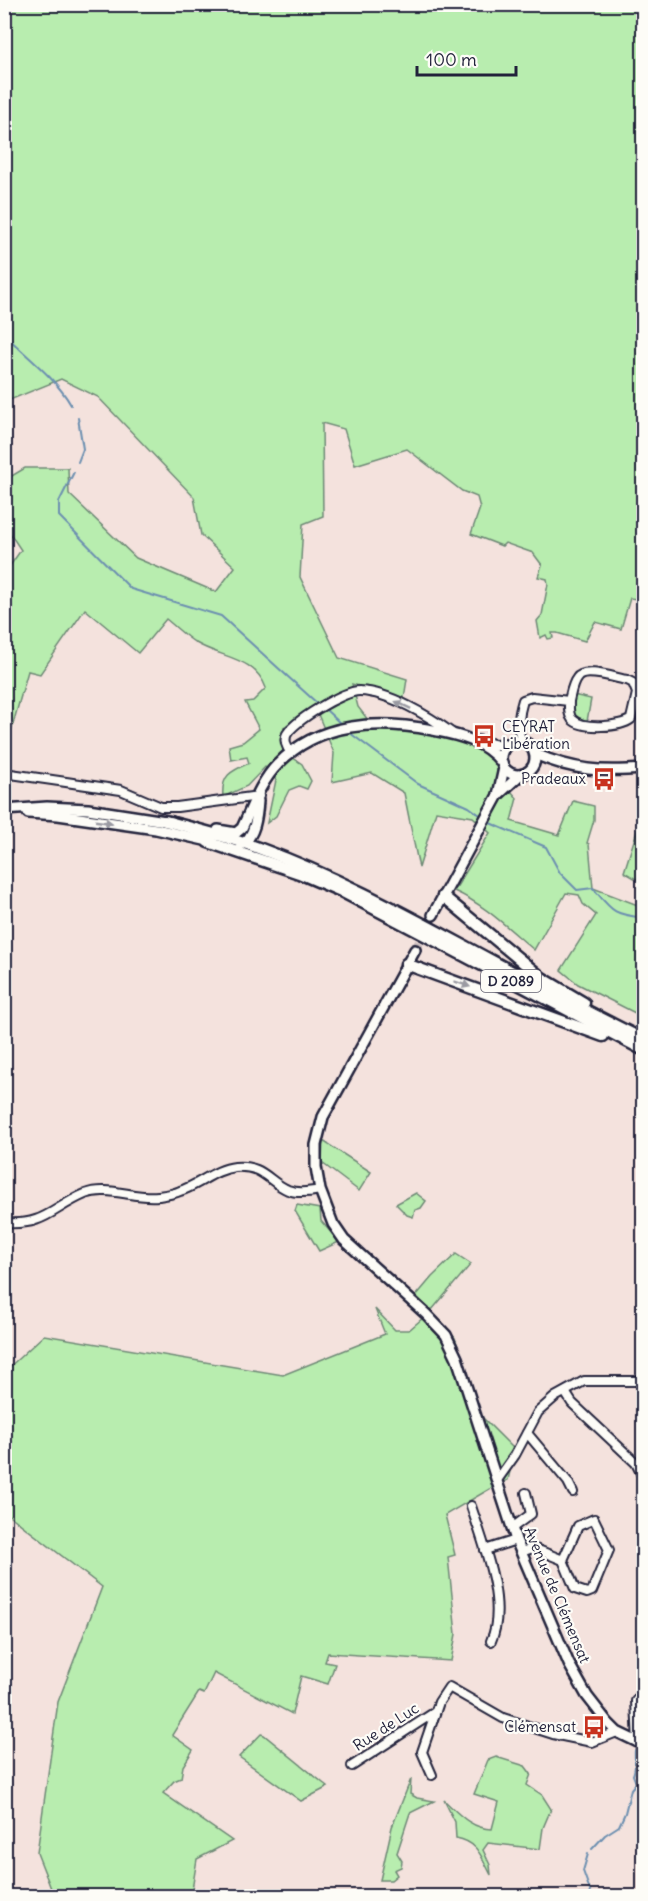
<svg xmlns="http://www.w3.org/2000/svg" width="648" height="1901" font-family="Delius,sans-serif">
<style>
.green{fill:#b8edaf;stroke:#6d8875;stroke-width:1.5}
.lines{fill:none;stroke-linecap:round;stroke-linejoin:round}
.stream{stroke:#6c8fb0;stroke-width:2}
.major-tunnel{stroke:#cabcbd;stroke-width:9;stroke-dasharray:9 4.5;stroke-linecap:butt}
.minor-casing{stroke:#22223b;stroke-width:12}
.major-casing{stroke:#22223b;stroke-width:14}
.highway-casing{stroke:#22223b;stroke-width:15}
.minor{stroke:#fdfcf7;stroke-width:8}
.major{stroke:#fdfcf7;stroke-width:9}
.highway{stroke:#fdfcf7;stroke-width:10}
.oneway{fill:#9a9aa2}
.labels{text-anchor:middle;stroke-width:4.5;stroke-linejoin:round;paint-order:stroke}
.shield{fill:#fdfcf7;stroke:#646373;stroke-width:1.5}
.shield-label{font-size:14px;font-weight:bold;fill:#22223b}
.poi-label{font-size:15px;fill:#22223b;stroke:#fdfcf7;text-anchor:end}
.street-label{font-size:15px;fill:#22223b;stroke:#fdfcf7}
</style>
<rect width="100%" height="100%" fill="#f4e2dd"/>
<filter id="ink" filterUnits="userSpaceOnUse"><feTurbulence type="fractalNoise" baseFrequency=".0167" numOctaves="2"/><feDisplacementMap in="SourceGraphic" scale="12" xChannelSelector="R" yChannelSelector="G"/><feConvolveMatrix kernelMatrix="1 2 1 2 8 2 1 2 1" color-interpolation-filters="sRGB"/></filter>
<g filter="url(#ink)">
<g class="green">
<path d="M5,5H643V600L630,598L621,629L595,622L585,641L557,633H552L553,638L548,639L546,635L540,638L537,621L542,615L548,584L547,579L538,577L542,565L533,553L505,543L502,546L471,534L480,508L477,497L462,491L407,449L355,465L344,429L322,423L323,516L303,524L300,577L339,658L407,679L404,698L352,684L358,707L375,729L426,734L473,745L495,759L498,776L517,798L511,821L559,835L573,801L594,806V820L587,843L589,844L593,888L643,907V1017L578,984L561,970L596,915L583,904L579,895L566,893L534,950C509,929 484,904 454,891L490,833L473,817L436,811L419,868L404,793L372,773L332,782L334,753L315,707L284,727L283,751L302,764L311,781L307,789L299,786L289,790L276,816L267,823L276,780L265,767L247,786L223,797C221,775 231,771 249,763L247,757L231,760L229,746L243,742L259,729L245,702L253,701L266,688C255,657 221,658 196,643C186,637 176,627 166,619L138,653L85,609L40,674L28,671L9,738L5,737V573L21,550L5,526V480L25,468H68L69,494L136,558L216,592L235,567L201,535L194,497L98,397L61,379L5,402Z"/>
<polygon points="573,695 591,699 586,727 579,728 568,720"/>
<polygon points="643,812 644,883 643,883 624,872"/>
<polygon points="323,1141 371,1172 359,1191 322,1163"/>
<polygon points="416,1193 426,1201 421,1208 415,1210 413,1217 407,1215 396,1204"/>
<polygon points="297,1205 320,1209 321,1221 339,1242 319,1251 295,1211"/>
<polygon points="456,1254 471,1264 431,1311 455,1338 482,1417 515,1450 508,1480 493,1487 445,1515 455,1555 448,1557 456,1634 451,1661 328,1653 325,1662 335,1664 328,1684 301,1676 292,1714 214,1673 204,1694 199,1692 172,1735 193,1750 183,1766 181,1778 174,1781 163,1793 232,1841 197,1859 191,1896 54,1896 37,1853 58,1702 102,1587 5,1512 5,1371 44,1335 283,1375 385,1334 375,1309 395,1330 409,1330 431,1311 416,1296 432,1277"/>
<polygon points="261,1734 264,1735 328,1787 301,1801 239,1757"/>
<path d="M496,1757L525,1766L531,1774L527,1785L542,1795L551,1809L543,1828L540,1849L488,1843L483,1850L490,1865L491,1875C481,1856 478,1842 456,1838L455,1822L444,1800C458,1813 471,1829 492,1829L499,1802L474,1794L488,1760Z"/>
<polygon points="411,1779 410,1794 417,1798 434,1801 410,1813 397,1853 402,1861 401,1867 394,1870 397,1875 391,1880 380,1880 392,1827"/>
</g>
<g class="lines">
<g class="stream">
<path d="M4,334C27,357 55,377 71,405"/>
<polyline points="78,462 83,449 78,418"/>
<polyline points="74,472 59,502 59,516 131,589 221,616 318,704"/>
<polyline points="325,709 341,724"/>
<polyline points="350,733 418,784 469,807 480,815"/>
<path d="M490,823L546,847L560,873L577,890L593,888C613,912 612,914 644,918"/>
<path d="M592,1849L605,1835L619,1826L625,1813L631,1789L636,1783L633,1775C637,1766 634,1759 635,1750"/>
<polyline points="588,1854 583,1871 592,1896"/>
</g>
<polyline class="major-tunnel" points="415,950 433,915"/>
<g class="minor-casing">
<g id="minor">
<path d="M521,741C517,728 519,713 523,700L532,697L569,701C569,707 568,714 572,719C582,730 621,727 631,719L637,693L633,683L627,680C615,678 584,667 577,678C572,684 571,693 569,701"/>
<path d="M291,753C287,748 284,743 286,736C291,722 345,690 360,691C389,692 429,716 452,733"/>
<polyline points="4,773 121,790 161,807 177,807 259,796"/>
<path d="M4,1223C45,1226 52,1208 85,1194C108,1185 134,1199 158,1196C165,1195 174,1194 180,1191C199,1185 215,1169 235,1167C264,1165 267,1181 288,1190C298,1194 310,1192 320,1190"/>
<polyline points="565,1392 572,1403 636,1463 644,1479"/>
<polyline points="527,1433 568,1482 573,1492"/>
<polyline points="498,1479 515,1455 538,1412 555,1397 584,1381 644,1381"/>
<path d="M471,1506C483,1543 508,1604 491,1641"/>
<polygon points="594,1519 609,1550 592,1591 587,1593 575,1589 563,1560 578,1526"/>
<polyline points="512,1528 531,1514 526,1493"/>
<polyline points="485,1550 516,1540"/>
<polyline points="521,1552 533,1548 563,1560"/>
<polyline points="638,1743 636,1701 639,1697 644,1696"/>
<polyline points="352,1766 435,1712"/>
<polyline points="432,1775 422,1752 439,1702 449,1687 503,1718 553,1734 592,1742 617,1732"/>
</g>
</g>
<g class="major-casing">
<g id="major">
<polyline points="478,741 495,745 508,744"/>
<circle cx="518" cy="758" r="17"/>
<path d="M535,754C575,771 601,772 644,769"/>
<polyline points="498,795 520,775"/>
<polyline points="4,810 47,807 88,809 172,822"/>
<polyline points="28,813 58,815 156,829 213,842"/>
<path d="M218,830L236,833L242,828C252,807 261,781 278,764C319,721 378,720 433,730C459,735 485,741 502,763"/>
<path d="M241,845C255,837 257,816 258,801"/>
<polyline points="433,915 498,795 504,768"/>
<polyline points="415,950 323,1117 316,1145 316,1167 320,1190 333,1224 344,1240 426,1314 446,1335 457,1358 516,1540 569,1664 587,1696 608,1723 617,1732 644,1745"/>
</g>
</g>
<g class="highway-casing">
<g id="highway">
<path d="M165,821C197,829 229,837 261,849C332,875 399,911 466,947C525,979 584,1010 644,1040"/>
<polyline points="208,842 299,873 341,891 644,1050"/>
<polyline points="443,896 542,978 584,1003"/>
<polyline points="406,964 603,1036"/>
</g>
</g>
<use href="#minor" class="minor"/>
<use href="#major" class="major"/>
<use href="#highway" class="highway"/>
</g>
<defs><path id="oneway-solid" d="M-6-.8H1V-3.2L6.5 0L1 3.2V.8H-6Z" transform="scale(1.5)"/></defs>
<g class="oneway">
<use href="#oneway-solid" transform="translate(403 705) rotate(-155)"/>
<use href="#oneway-solid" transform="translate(104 822) rotate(8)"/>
<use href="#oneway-solid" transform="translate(462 984) rotate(19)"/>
</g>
</g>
<defs>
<g id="bus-bare" transform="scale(1.8)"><path d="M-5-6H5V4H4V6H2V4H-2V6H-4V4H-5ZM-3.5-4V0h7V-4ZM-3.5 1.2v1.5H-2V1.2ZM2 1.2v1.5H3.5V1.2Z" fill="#c8321e" stroke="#fdfcf7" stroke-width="2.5" paint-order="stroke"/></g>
</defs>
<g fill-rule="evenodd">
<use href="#bus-bare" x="484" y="736"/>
<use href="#bus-bare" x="604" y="779"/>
<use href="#bus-bare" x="594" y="1727"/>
</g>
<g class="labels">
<rect class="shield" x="481" y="970" width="60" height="22" rx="4.5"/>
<g class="shield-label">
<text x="511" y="986">D 2089</text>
</g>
<g class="poi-label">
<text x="502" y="732" text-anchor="start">CEYRAT<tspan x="502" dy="17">Libération</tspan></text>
<text x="586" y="784">Pradeaux</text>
<text x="576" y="1732">Clémensat</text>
</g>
<g class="street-label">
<text transform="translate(557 1595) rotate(67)" y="5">Avenue de Clémensat</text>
<text transform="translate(386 1727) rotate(-33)" y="5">Rue de Luc</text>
</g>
</g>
<rect width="648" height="1901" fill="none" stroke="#fdfcf7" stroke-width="24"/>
<rect x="12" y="12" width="624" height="1877" fill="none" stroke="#22223b" stroke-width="2" filter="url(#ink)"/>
<path d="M417 66v9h99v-9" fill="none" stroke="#22223b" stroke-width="3"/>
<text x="426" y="66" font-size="18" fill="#22223b" stroke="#fdfcf7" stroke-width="4.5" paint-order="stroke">100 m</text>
</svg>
